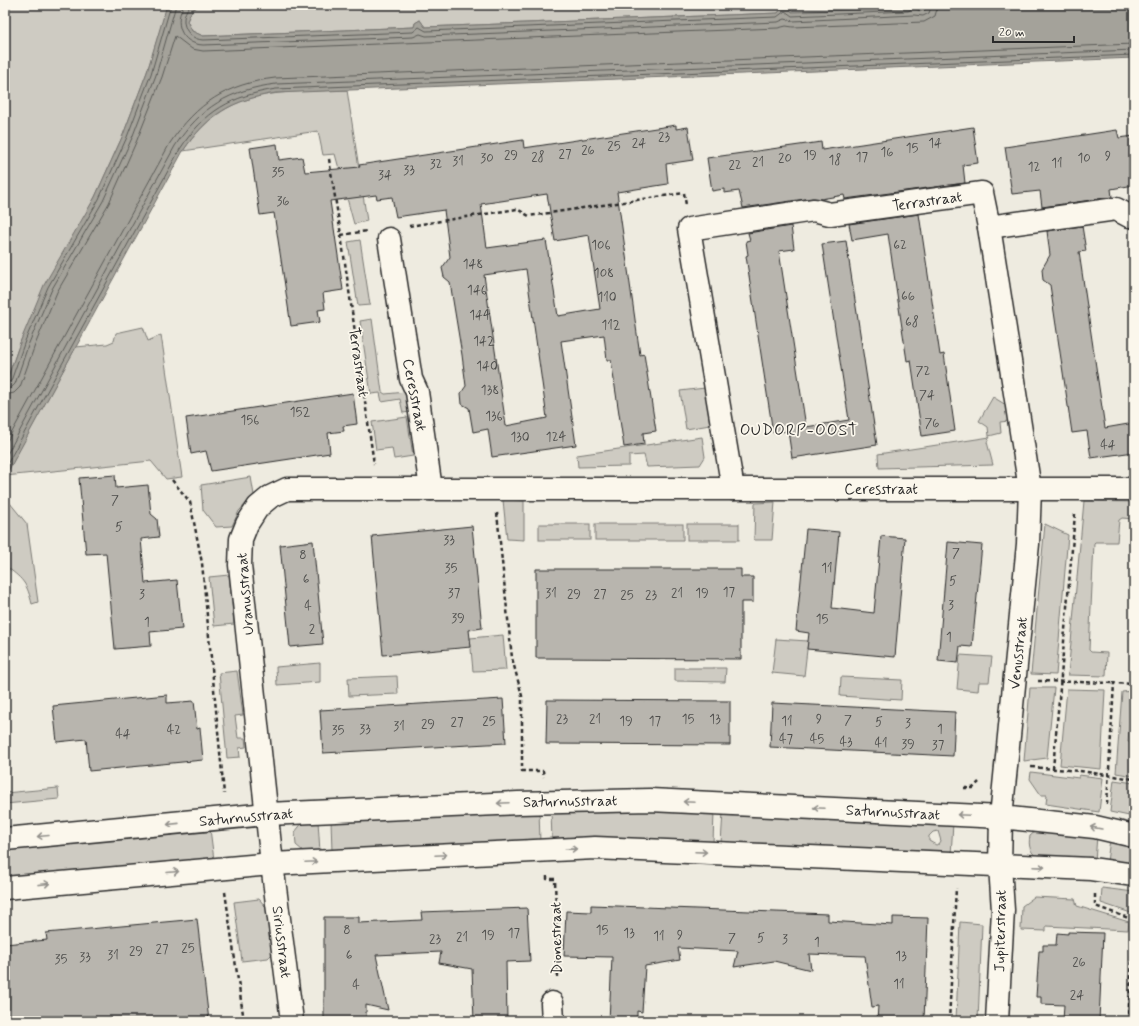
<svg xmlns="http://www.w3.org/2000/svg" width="1139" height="1026" font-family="Mynerve,sans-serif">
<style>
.green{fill:#cecbc2;stroke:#7c7b76;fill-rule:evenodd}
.water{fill:#a4a29a;stroke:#74726e}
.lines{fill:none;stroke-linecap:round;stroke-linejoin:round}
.shore{stroke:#5b5b57;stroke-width:1}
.building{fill:#b8b5ae;stroke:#2b2b2b;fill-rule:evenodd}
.street-casing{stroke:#2b2b2b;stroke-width:25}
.secondary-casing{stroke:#2b2b2b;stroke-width:25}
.path{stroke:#2b2b2b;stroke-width:2.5;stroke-dasharray:4 3;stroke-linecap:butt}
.street{stroke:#fbf7ec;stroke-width:22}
.secondary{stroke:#fbf7ec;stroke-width:22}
.oneway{stroke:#93918c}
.labels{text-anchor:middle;stroke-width:3.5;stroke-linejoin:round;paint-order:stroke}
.number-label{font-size:13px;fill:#4e4e4c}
.street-label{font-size:15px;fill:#2b2b2b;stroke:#fbf7ec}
.neighbourhood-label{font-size:16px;letter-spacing:1px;fill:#2b2b2b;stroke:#fbf7ec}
</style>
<rect width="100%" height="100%" fill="#eeebe0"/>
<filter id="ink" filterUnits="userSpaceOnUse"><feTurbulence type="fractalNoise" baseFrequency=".025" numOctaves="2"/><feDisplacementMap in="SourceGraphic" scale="8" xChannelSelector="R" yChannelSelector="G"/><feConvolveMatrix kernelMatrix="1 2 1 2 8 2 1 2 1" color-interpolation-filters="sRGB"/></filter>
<g filter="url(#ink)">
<g class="green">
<polygon points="5,5 189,5 165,14 147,72 123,135 95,197 21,340 5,385"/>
<polygon points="200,5 784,5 778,13 425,27 420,20 415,23 414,27 203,36 192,31 187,21 192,10"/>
<polygon points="788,5 909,5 910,7 792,12"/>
<path d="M347,90L367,221L354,224L335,154L323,155L318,131L183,151C227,86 277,93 347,90Z"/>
<polygon points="360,240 370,305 358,306 348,242"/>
<polygon points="372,319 382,392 385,394 406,392 410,412 403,413 400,399 382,402 380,393 371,394 360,321"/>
<polygon points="143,327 148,341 161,335 182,477 166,479 151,461 5,476 76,347 107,344 114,341 116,333"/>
<polygon points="705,388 710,425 686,429 680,391"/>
<polygon points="993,397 1006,405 1009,421 1000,422 1001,433 989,436 988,427 979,421"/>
<polygon points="407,417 413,456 394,459 392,448 376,450 372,422"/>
<polygon points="702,437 705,457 700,465 647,467 644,455 629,456 629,466 578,467 577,455"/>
<polygon points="990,437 987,442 993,465 879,468 878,454"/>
<polygon points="251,477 254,495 239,511 232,526 216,527 203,510 201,485"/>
<path d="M5,497L27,524L38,602L32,604C27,584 24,580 8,568L5,569Z"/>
<polygon points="503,500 524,501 524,540 507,539"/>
<polygon points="1084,501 1134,502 1134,519 1122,518 1119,520 1117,542 1095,542 1094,543 1089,650 1091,652 1107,653 1106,676 1068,675"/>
<polygon points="775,502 772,540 754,540 755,503"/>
<rect x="539" y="524" width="51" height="16"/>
<rect x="595" y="524" width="88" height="16"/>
<rect x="687" y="524" width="52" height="16"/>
<polygon points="1045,524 1068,535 1056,675 1031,674"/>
<polygon points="229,575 234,624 214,626 209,577"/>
<polygon points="503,635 506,670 473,671 470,638"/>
<polygon points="776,639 808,641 804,676 772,673"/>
<polygon points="960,655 992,657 989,682 979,682 978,691 957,689"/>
<polygon points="320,663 320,682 277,685 276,667"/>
<polygon points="675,668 726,668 725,682 675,681"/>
<polygon points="237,671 243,715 235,716 238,738 245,738 246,747 239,748 240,757 227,758 219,673"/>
<polygon points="397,676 398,694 349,696 348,678"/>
<polygon points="841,677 902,680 901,700 840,696"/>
<polygon points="1030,688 1054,688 1047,758 1024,761"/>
<polygon points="1067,689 1105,690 1101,769 1060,765"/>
<polygon points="1132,691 1128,742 1134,742 1134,776 1116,773 1122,692"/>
<polygon points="1031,772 1079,778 1079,775 1103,778 1099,812 1046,804 1047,795 1041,795 1030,779"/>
<polygon points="1114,780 1134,783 1134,817 1110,812"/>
<polygon points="58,788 59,799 5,804 5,793"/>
<polygon points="539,810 540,842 332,852 331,820"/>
<polygon points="551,810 714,811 713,843 552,842"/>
<path d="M723,812L953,823L951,855L721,843ZM938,831L941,841L939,844L936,845L929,841V836L933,832Z"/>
<polygon points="318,821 320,852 303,851 296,845 295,832 303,822"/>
<polygon points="210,829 214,860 5,881 5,849"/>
<path d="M1037,830L1097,836L1095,861L1039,858C1030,853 1028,846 1030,836Z"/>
<polygon points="1110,839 1134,844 1134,866 1107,862"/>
<polygon points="1102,888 1134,892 1134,914 1101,903"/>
<polygon points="1034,897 1075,899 1077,906 1129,922 1128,930 1046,926 1046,931 1021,930 1022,906"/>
<polygon points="259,899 266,907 272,954 268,958 242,961 234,902"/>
<polygon points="960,922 982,924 978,1021 956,1021"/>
</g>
<path class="water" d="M167,5H200L192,10L187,21L192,31L203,36L414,27L415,23L420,20L425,27L778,13L784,5H788L792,12L909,7V5H918L920,7L929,5H1134V58L276,93C232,100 208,114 183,151L5,477V385L21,340L44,285L95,197L123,135L147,72Z"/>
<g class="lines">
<g class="shore">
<path d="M184,5C173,22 181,44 203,45L413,37L420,34L426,36L778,22L785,19L793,21L914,15L923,16L929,13L932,5"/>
<path d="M191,5C177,17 185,39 203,40L413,32L419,27L426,31L777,17L785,11L792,16L908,11L914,8L920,11L925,10L927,5"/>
<polyline points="5,384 11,381 25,341 48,287 99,199 127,137 151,74 171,5"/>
<polyline points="5,389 11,388 15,384 29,343 52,289 103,201 132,138 156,75 176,5"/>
<polyline points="5,395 14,393 20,387 35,345 57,292 109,203 137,140 162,77 175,36 192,49 203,51 778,28 786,26 793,27 924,22 935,16 938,5"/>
<path d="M5,445L170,143C197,103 227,84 275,78L1134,44"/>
<path d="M5,458L175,146C201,107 229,90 276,84L1134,50"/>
<path d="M5,468L180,149C205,111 231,96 276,89L1134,55"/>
</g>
</g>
<g class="building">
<path d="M676,125V129L688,127L693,160L666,164L668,184L617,192L640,355L644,354L656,431L643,433L644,444L624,447L611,360H607L604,335L561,341L576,445L492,457L488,429L473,432L469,408L462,404L461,393L466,386L462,355L450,282L444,277L442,268L450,257L444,210L396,217L392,197L377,199L376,195L330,201L343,290L323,293L325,309L318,310L320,322L291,326L274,213L260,215L250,148L277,144L279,160L302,157L305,172L360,167L359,165L523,140L524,148ZM547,194L555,241L589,235L600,309L558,316L546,240L487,248L481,204ZM526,269L547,418L506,426L484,275Z"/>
<polygon points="973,127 978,163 963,165 965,183 845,199 844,195 821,199 812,198 743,208 739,191 724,193 724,189 712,191 707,158 821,142 822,150"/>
<polygon points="1117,130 1119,138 1134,136 1134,185 1111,189 1112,197 1042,207 1040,191 1012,194 1005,147"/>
<polygon points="919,214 940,355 944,354 955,431 922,436 911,360 907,361 888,234 852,240 849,224"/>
<polygon points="791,226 794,249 779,251 806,427 849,420 822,244 846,241 877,445 792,458 788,431 773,433 746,256 748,255 746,241 750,240 748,233"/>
<polygon points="1082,226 1086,251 1079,252 1105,428 1134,423 1134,452 1091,458 1087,431 1072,433 1050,285 1043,280 1042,269 1050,255 1047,231"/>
<polygon points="353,393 357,424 343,426 344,431 328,433 330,453 211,471 206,451 191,454 186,418"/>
<polygon points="115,475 116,488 148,485 151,514 157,519 159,537 141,539 145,583 177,580 182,629 150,632 151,646 115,649 106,553 86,554 79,478"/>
<polygon points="472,526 482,628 469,630 471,647 383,655 372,536"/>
<polygon points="806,529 839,532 832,608 874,613 881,536 905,538 895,657 807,649 809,633 796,631"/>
<polygon points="313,541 323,644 290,647 280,545"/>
<polygon points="948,542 982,545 972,647 960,646 958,663 938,661"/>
<polygon points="536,569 741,569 741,577 753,577 753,602 741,602 741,659 536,658"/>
<polygon points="167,695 167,703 194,701 197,729 200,728 203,760 89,771 86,739 57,742 53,706"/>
<polygon points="503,699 506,743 323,753 320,710"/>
<polygon points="547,700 730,701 730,745 546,744"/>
<polygon points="772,703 955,712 953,756 770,747"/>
<polygon points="591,905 828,914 828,921 893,925 893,917 928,918 924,1021 877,1021 878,1006 872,1007 865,956 809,954 811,970 774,961 734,967 738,951 678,948 680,960 645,966 642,1012 637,1011 637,1021 609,1021 612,957 564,956 566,911 591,912"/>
<polygon points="527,908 530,961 506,962 507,1021 474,1021 472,969 439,963 441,952 376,955 388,1010 366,1005 366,1021 324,1021 324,917 359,917 359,923 422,920 421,912"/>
<polygon points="197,919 209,1021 5,1021 5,944 47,940 46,933"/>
<polygon points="1068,932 1103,933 1099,1021 1063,1021 1064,1005 1041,1004 1041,997 1036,997 1039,951 1043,951 1043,945 1056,945 1057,933 1068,934"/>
</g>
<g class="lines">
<g class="street-casing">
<g id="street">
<polyline points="989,227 1030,489 1028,544 1001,817"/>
<polyline points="389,239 411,379 417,392 431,489 1134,489"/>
<polyline points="733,489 689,229 814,210 830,214 982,193 989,227 1116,209 1129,216 1134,216"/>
<polyline points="552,1003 553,1021"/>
<polyline points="292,1021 272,864 240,565 241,539 247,524 258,507 270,497 287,489 431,489"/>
<polyline points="997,1021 1003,910 1000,866"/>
</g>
</g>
<g class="secondary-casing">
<g id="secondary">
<polyline points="5,839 267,814 518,803 650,800 1001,817 1095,827 1134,836"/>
<polyline points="1000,866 1001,817"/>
<polyline points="5,888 272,864 595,848 1091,869 1134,875"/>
</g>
</g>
<g class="path">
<polyline points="329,159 341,235 367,231"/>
<polyline points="409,226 517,209 529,216 684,193 686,205"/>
<polyline points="341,235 374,464"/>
<polyline points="172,480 190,502 202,563 224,794"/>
<polyline points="497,513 512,658 522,696 522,771 543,771 544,777"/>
<polyline points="1038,681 1114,683"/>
<polyline points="1031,767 1080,771 1134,779"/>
<polyline points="1053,769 1075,514"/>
<polyline points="964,788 973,788 979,782"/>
<polyline points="1107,804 1114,683 1134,684"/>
<polyline points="547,876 547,879 555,879 558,979"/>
<polyline points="225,892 244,1021"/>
<polyline points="1095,894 1095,906 1134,920"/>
<polyline points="949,1021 956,888"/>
<polyline points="1128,1021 1134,928"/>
</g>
<use href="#street" class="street"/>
<use href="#secondary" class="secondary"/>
</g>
<defs><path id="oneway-shaft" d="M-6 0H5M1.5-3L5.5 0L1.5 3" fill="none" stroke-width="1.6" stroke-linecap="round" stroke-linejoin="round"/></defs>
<g class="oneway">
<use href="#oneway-shaft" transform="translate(689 802) rotate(-177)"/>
<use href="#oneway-shaft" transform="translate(503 803) rotate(177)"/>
<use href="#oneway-shaft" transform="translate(819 808) rotate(-177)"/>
<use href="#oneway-shaft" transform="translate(963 815) rotate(-177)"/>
<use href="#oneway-shaft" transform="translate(173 824) rotate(174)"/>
<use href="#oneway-shaft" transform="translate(1096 828) rotate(-170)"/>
<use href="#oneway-shaft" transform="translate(43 836) rotate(175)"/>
<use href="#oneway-shaft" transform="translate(571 849) rotate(-2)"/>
<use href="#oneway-shaft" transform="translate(701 852) rotate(2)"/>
<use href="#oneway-shaft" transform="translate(441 855) rotate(-3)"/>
<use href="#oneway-shaft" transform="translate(311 862) rotate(-3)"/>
<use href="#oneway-shaft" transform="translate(1039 867) rotate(2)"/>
<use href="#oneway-shaft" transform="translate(173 872) rotate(-5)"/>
<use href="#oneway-shaft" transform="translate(44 884) rotate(-6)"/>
</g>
</g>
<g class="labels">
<g class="number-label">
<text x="664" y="141">23</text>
<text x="639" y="147">24</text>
<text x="935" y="147">14</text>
<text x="614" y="150">25</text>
<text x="912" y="152">15</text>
<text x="588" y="154">26</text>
<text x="887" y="156">16</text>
<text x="565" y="158">27</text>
<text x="511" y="159">29</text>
<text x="810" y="159">19</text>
<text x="1108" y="160">9</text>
<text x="538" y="161">28</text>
<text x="862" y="161">17</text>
<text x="487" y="162">30</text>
<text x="785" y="162">20</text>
<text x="1084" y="162">10</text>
<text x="835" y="164">18</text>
<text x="458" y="165">31</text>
<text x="758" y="166">21</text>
<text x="1057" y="167">11</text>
<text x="436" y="168">32</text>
<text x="735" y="169">22</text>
<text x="1034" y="171">12</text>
<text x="409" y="174">33</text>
<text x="278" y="176">35</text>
<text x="385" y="179">34</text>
<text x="283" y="205">36</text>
<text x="601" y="249">106</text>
<text x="900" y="249">62</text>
<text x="473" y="268">148</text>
<text x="604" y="277">108</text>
<text x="477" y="294">146</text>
<text x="908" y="300">66</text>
<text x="607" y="301">110</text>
<text x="480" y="319">144</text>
<text x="912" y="326">68</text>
<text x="611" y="329">112</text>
<text x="484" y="345">142</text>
<text x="487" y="370">140</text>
<text x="923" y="375">72</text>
<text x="490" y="394">138</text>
<text x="927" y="399">74</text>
<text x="300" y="416">152</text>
<text x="494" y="420">136</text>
<text x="250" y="424">156</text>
<text x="932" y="427">76</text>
<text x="520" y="441">130</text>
<text x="556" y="441">124</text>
<text x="1108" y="449">44</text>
<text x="115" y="504">7</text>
<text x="119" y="531">5</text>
<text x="449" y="544">33</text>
<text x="956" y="557">7</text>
<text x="303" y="559">8</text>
<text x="451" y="572">35</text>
<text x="827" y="572">11</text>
<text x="306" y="583">6</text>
<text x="953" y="585">5</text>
<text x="729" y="596">17</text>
<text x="454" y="597">37</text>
<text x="551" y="597">31</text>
<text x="677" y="597">21</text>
<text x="702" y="597">19</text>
<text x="142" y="598">3</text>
<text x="574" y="598">29</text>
<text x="600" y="598">27</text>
<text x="627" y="599">25</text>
<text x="651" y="599">23</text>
<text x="951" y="609">3</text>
<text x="308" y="610">4</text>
<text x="458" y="622">39</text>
<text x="822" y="623">15</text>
<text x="147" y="626">1</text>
<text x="312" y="633">2</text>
<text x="949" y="641">1</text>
<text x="562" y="723">23</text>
<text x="595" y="723">21</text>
<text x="688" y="723">15</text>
<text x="715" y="723">13</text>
<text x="819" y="723">9</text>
<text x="848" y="724">7</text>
<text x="489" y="725">25</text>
<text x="626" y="725">19</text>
<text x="655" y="725">17</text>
<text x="787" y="725">11</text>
<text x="457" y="726">27</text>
<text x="879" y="726">5</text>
<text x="908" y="727">3</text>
<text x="428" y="728">29</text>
<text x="399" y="730">31</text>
<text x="365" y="733">33</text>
<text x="940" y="733">1</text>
<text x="174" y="734">42</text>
<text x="338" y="734">35</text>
<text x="123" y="738">44</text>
<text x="786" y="743">47</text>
<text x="817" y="743">45</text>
<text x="846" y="746">43</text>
<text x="881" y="747">41</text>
<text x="908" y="748">39</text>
<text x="938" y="749">37</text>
<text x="347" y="934">8</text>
<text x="602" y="934">15</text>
<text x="514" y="937">17</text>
<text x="629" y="937">13</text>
<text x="488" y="939">19</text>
<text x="680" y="939">9</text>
<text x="659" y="940">11</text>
<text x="462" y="941">21</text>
<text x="732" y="942">7</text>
<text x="761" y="942">5</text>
<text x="435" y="943">23</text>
<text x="785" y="943">3</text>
<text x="817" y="946">1</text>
<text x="188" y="952">25</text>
<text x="162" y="953">27</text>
<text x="136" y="955">29</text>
<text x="113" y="959">31</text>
<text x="349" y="959">6</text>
<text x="901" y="960">13</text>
<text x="85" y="961">33</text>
<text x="61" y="963">35</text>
<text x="1079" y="966">26</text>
<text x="899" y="988">11</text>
<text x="356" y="989">4</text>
<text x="1077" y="999">24</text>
</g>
<g class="street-label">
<text transform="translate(927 201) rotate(-8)" y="5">Terrastraat</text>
<text transform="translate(359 362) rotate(82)" y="5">Terrastraat</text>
<text transform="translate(415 395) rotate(79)" y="5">Ceresstraat</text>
<text x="881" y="494">Ceresstraat</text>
<text transform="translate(245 594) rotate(-95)" y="5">Uranusstraat</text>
<text transform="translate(1018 653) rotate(-84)" y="5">Venusstraat</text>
<text transform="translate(570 801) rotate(-1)" y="5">Saturnusstraat</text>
<text transform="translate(893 812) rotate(3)" y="5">Saturnusstraat</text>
<text transform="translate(246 817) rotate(-5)" y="5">Saturnusstraat</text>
<text transform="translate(1000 931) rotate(-89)" y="5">Jupiterstraat</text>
<text transform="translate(556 938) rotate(-91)" y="5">Dionestraat</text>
<text transform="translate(282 942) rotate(83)" y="5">Siriusstraat</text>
</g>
<g class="neighbourhood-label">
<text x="799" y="435">OUDORP-OOST</text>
</g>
</g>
<rect width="1139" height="1026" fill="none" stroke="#fbf7ec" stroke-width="20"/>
<rect x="10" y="10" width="1119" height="1006" fill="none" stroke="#2b2b2b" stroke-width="1.5" filter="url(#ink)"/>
<path d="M993 36v6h81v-6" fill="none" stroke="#2b2b2b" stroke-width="2"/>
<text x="999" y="36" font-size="12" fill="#2b2b2b" stroke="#fbf7ec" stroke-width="3" paint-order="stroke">20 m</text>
</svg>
